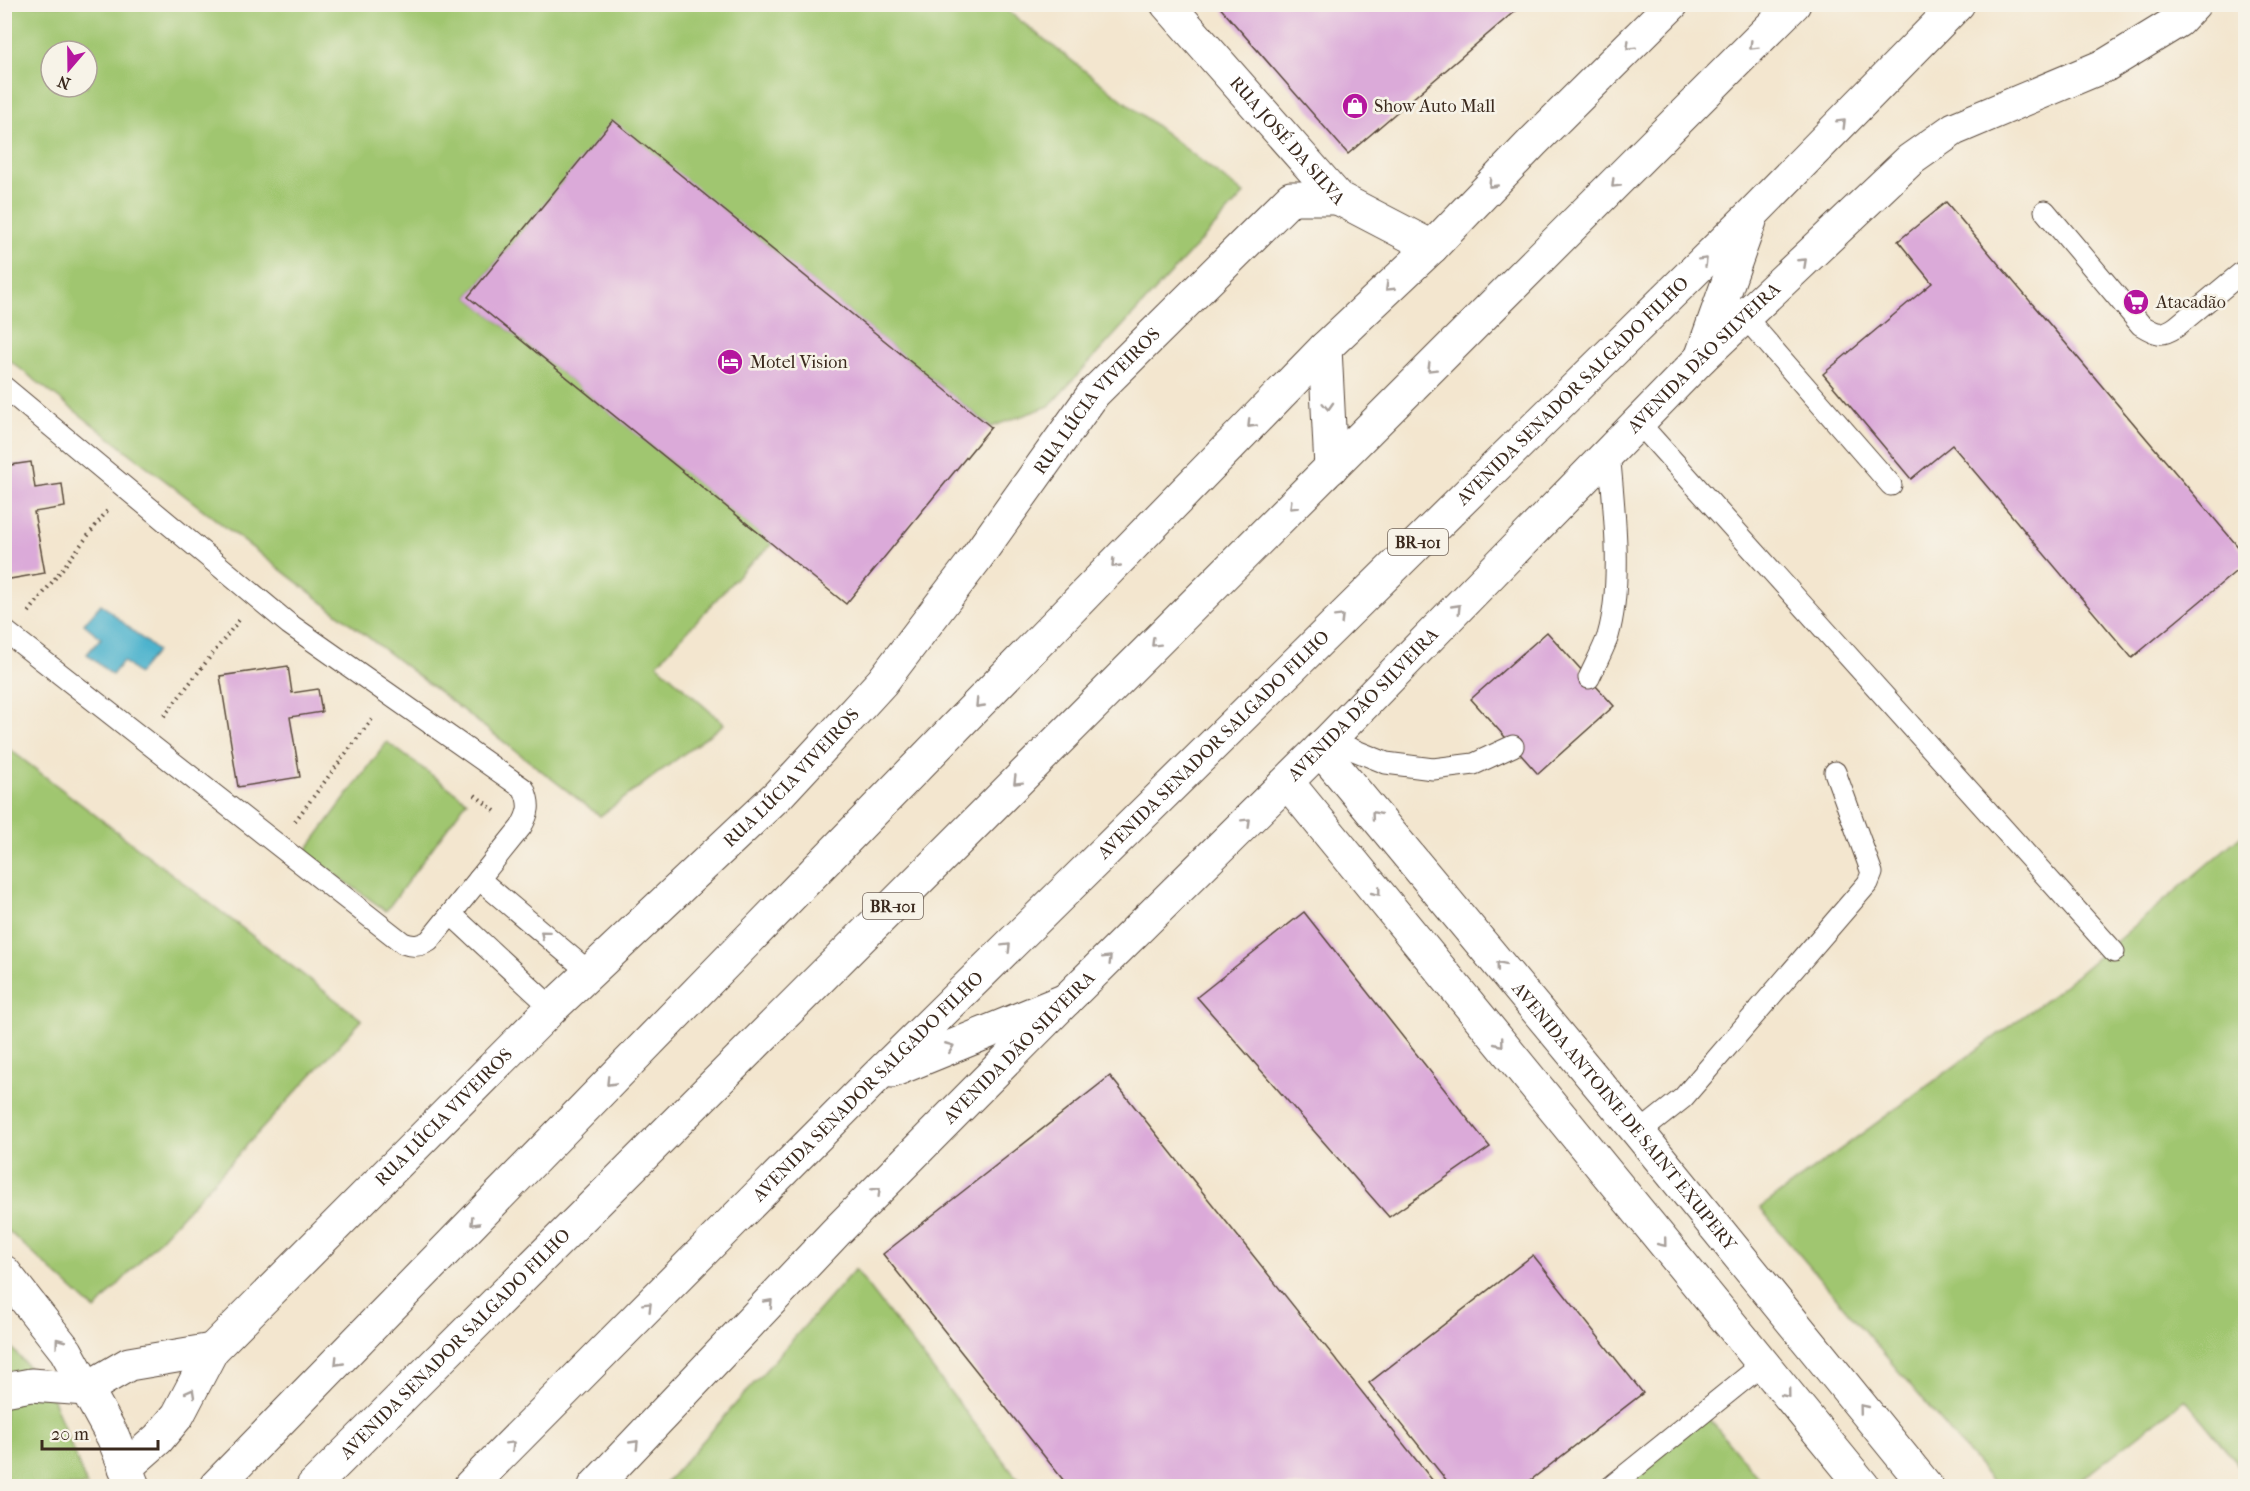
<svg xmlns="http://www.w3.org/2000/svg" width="2250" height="1491" font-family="'IM FELL French Canon',serif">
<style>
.green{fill:#a0c670;stroke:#6e7847;stroke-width:1.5;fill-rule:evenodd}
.water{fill:#4eb3cd;stroke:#446e76;stroke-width:1.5}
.building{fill:#dbaad9}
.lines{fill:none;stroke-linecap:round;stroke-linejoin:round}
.lane-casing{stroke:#574639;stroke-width:23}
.street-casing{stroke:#574639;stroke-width:35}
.secondary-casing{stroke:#574639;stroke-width:35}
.highway-casing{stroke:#574639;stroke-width:35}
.path{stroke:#574639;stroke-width:4;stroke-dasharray:1.5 4.5;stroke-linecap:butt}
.lane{stroke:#fff;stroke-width:21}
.street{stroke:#fff;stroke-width:33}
.secondary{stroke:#fff;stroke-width:33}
.highway{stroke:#fff;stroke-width:33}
.oneway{stroke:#a79f9a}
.labels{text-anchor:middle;stroke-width:5;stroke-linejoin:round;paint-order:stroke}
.shield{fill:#f7f3e8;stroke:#73665b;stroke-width:1.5}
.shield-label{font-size:16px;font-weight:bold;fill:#3b2a1e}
.poi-label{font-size:18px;fill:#3b2a1e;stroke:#f7f3e8;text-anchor:start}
.street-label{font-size:18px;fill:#3b2a1e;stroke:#f7f3e8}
</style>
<rect width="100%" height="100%" fill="#f7f3e8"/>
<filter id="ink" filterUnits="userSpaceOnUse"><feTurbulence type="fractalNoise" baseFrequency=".0167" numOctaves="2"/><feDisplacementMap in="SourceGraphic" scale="12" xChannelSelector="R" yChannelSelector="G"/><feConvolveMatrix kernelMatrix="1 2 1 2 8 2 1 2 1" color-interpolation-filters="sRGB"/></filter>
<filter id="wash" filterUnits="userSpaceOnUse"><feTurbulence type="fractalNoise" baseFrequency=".008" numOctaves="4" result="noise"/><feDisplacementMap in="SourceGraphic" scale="24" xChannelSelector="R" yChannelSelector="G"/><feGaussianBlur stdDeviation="1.35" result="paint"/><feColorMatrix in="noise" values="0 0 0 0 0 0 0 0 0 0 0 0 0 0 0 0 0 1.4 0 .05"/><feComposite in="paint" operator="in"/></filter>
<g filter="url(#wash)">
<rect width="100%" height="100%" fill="#f3e6cf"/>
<g class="green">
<path d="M4,5H1000L1244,194L1049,406L991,427L613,121L468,297L773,544L745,568L657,664L724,724L600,816L5,357ZM51,51H87V87H51Z"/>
<polygon points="387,742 467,801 386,911 305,852"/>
<polygon points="4,745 362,1020 95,1310 5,1228"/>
<polygon points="2245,832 2245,1473 2185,1399 2073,1486 1996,1486 1760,1208 2059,990"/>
<polygon points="855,1269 1023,1486 663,1486"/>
<polygon points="4,1339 50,1392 87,1486 5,1486"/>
<polygon points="1702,1410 1765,1486 1610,1486"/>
</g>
<polygon class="water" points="101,604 157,651 138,674 123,661 112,675 87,654 101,638 84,624"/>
<g id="blocks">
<g class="building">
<polygon points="1217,4 1523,4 1348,154"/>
<polygon points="613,120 991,427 846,604 468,297"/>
<polygon points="1946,202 2246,556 2246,563 2132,658 1952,445 1911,479 1823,374 1932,283 1898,241"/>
<polygon points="31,462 35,488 62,484 65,507 34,512 45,573 4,580 4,466"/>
<polygon points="1547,632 1614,706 1538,774 1471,699"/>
<polygon points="288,666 292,693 318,689 322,712 290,717 300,777 238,787 220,676"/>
<polygon points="1304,912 1490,1147 1389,1217 1197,997"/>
<polygon points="1110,1076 1437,1486 1068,1486 883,1254"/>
<polygon points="1533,1255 1643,1393 1523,1486 1451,1486 1369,1383"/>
</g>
</g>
</g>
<g filter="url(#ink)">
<use href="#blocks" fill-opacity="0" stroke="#574639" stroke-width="1.5"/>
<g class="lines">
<g class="lane-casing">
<g id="lane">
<path d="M2045,211L2141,325C2156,334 2161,337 2176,327L2246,269"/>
<polyline points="1745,317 1891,485"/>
<path d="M4,387L289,624L524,789C531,805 529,813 521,827L429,941C420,946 413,947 403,943L4,630"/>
<polyline points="1638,422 2114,952"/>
<path d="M1589,678C1595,665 1603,650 1608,636C1623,584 1614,506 1609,452"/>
<polyline points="1329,740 1386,763 1433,769 1474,764 1513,746"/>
<polyline points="479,879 589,972"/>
<polyline points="451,914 552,1008"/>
<polyline points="1639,1133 1683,1098 1868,883 1872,873 1835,772"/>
<polyline points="1612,1486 1763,1364"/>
</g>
</g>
<g class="street-casing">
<g id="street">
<path id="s1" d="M1167,4L1338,198L1432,247"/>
<polyline points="86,1389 129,1364 212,1350"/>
<path id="s2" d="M125,1468L158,1439L178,1415L212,1350L552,1008L778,795L817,753L882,682L977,557L1094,393L1291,198H1338"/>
</g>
</g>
<g class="secondary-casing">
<g id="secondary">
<path id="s3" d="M1320,749L1639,1133L1926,1486"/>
<polyline points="1287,782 1863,1486"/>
<polyline points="4,1272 66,1351 113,1437 133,1486"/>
<polyline points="4,1390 31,1385 86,1389"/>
<polyline points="216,1486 1325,348 1432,247 1533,142 1672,4"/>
<path id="s4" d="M595,1486L836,1232L1066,1000L1329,740L1701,358L1910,160L1954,129L2106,65L2178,21L2194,4"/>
</g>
</g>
<g class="highway-casing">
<g id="highway">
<polyline points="1325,348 1331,468"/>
<polyline points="1701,358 1750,221"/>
<polyline points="892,1071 1066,1000"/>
<path id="s5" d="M313,1486L1794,4"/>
<path id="s6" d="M470,1486L876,1077L1753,213L1958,4"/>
</g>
</g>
<g class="path">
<polyline points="29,612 107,511"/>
<polyline points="164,716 239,620"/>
<polyline points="475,795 495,811"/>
<polyline points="295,821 372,719"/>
</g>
<use href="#lane" class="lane"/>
<use href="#street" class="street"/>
<use href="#secondary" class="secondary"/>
<use href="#highway" class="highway"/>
</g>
<defs><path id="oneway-chevron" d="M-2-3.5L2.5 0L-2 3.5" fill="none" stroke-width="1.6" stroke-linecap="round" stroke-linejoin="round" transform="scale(1.5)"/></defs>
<g class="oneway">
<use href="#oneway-chevron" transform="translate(1630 46) rotate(135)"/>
<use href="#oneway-chevron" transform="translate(1753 46) rotate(135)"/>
<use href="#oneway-chevron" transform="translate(1842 123) rotate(-45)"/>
<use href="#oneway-chevron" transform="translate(1492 184) rotate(134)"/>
<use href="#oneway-chevron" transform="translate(1615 184) rotate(135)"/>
<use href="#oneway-chevron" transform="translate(1704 261) rotate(-45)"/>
<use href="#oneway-chevron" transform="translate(1803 262) rotate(-43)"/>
<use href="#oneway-chevron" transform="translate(1389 287) rotate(136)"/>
<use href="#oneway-chevron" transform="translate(1431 368) rotate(135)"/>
<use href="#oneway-chevron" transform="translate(1328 406) rotate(87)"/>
<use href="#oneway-chevron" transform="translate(1251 424) rotate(134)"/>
<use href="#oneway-chevron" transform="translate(1293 506) rotate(135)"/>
<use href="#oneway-chevron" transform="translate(1115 564) rotate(134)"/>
<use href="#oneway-chevron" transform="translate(1457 608) rotate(-46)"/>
<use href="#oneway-chevron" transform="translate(1340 618) rotate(-45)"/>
<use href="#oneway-chevron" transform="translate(1155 643) rotate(135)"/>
<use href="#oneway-chevron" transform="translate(979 704) rotate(134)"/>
<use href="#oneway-chevron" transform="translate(1017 781) rotate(135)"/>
<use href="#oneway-chevron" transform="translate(1375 815) rotate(-130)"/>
<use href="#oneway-chevron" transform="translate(1247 822) rotate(-45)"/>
<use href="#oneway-chevron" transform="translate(1377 892) rotate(51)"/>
<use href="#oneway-chevron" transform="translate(544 934) rotate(-140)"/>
<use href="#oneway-chevron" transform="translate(1007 947) rotate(-45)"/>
<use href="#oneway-chevron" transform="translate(1108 959) rotate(-45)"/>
<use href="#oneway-chevron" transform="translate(1500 965) rotate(-130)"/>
<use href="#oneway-chevron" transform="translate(1500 1043) rotate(51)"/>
<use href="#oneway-chevron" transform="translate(950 1047) rotate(-22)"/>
<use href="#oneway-chevron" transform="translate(610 1082) rotate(134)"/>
<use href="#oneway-chevron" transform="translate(877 1191) rotate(-45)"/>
<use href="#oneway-chevron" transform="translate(474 1222) rotate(134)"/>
<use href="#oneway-chevron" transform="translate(1663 1243) rotate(51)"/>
<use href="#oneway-chevron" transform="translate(769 1303) rotate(-47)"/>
<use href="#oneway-chevron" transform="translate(648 1306) rotate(-45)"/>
<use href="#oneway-chevron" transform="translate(59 1342) rotate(-127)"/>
<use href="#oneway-chevron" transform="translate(338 1362) rotate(134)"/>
<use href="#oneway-chevron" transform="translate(191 1393) rotate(-61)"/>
<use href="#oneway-chevron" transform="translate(1787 1394) rotate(51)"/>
<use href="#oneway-chevron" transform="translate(1863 1408) rotate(-129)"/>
<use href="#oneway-chevron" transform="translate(635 1444) rotate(-46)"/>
<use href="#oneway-chevron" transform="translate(511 1445) rotate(-45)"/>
</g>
</g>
<defs>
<g id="shop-disc" transform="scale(1.35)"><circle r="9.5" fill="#b5179e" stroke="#f7f3e8"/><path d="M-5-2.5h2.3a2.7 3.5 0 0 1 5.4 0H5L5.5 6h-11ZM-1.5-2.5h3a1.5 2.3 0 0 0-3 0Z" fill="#fff"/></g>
<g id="supermarket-disc" transform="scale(1.35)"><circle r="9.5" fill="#b5179e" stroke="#f7f3e8"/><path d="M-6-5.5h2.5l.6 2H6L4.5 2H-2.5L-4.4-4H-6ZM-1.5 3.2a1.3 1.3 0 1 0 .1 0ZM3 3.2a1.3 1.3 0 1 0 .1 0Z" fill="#fff"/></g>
<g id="hotel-disc" transform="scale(1.35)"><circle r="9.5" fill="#b5179e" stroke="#f7f3e8"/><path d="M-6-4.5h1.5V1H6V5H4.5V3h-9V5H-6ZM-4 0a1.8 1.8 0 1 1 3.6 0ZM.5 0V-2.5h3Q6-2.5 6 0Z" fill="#fff"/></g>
</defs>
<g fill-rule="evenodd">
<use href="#shop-disc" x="1355" y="106"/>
<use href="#supermarket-disc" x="2136" y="302"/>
<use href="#hotel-disc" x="730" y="362"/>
</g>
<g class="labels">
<g class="shield">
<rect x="1388" y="529" width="60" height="26" rx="4.5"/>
<rect x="863" y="893" width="60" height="26" rx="4.5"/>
</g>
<g class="shield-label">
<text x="1418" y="548">BR-101</text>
<text x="893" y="912">BR-101</text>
</g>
<g class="poi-label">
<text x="1374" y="112">Show Auto Mall</text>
<text x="2156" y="308">Atacadão</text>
<text x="750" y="368">Motel Vision</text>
</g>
<g class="street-label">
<text dy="6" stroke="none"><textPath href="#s1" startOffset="182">RUA JOSÉ DA SILVA</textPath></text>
<text dy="6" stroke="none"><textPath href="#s4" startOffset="1582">AVENIDA DÃO SILVEIRA</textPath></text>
<text dy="6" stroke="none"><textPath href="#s6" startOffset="1554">AVENIDA SENADOR SALGADO FILHO</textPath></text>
<text dy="6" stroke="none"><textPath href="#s2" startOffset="1449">RUA LÚCIA VIVEIROS</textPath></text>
<text dy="6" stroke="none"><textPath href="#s4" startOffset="1096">AVENIDA DÃO SILVEIRA</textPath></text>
<text dy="6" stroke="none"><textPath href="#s6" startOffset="1050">AVENIDA SENADOR SALGADO FILHO</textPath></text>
<text dy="6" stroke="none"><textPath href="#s2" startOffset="963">RUA LÚCIA VIVEIROS</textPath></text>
<text dy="6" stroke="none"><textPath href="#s4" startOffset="610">AVENIDA DÃO SILVEIRA</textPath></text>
<text dy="6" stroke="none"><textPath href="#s6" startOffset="564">AVENIDA SENADOR SALGADO FILHO</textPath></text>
<text dy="6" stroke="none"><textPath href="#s2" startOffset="477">RUA LÚCIA VIVEIROS</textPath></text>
<text dy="6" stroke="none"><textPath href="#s3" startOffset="477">AVENIDA ANTOINE DE SAINT EXUPERY</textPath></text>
<text dy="6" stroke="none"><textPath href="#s5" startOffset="201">AVENIDA SENADOR SALGADO FILHO</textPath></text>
</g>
</g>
<rect width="2250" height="1491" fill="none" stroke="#f7f3e8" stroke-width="24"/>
<g transform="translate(69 69) rotate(200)"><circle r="28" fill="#f7f3e8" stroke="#aca397" stroke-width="1.5"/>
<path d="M0-4.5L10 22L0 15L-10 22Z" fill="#b5179e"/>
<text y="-9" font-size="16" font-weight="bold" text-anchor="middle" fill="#3b2a1e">N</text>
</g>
<path d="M42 1440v9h116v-9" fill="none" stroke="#3b2a1e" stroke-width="3"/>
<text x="51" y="1440" font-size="18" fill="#3b2a1e" stroke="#f7f3e8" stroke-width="4.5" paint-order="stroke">20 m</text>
</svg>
